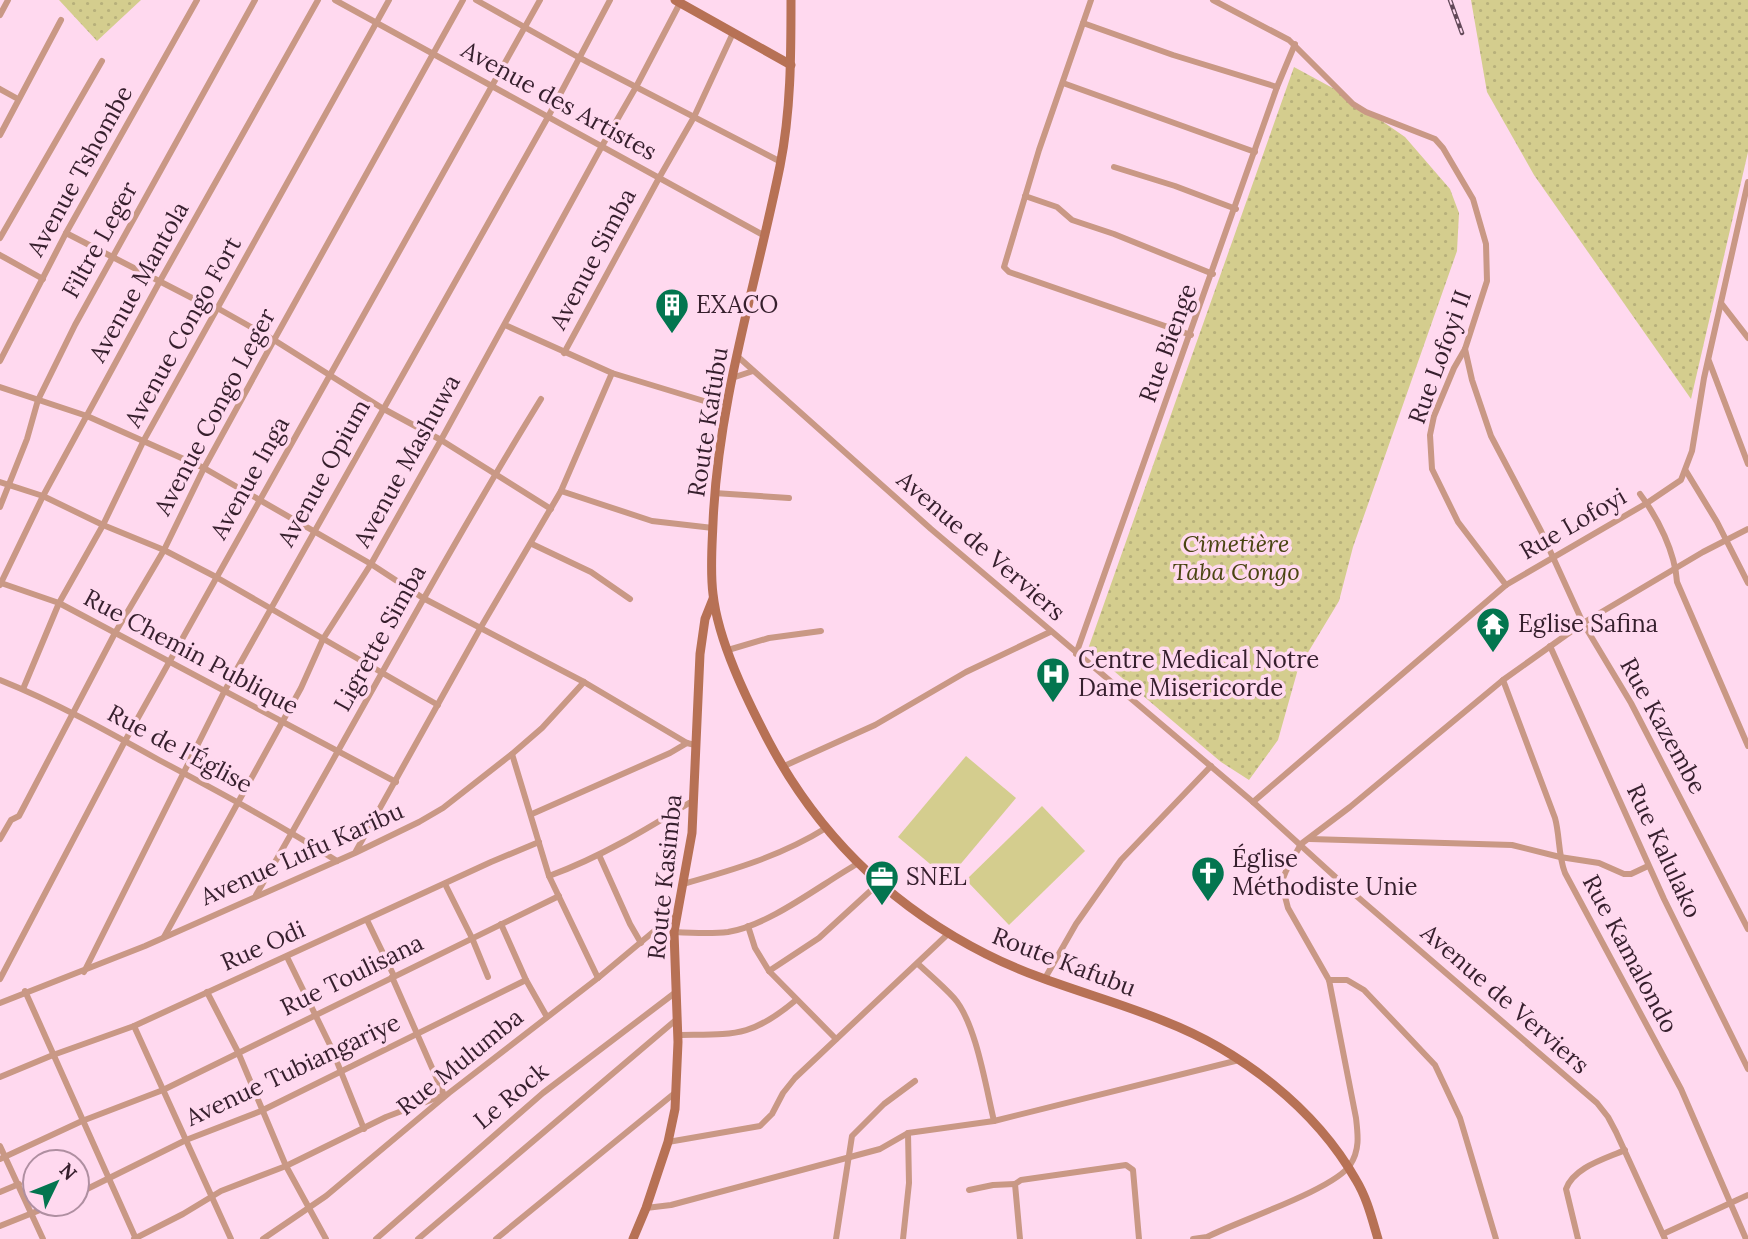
<svg xmlns="http://www.w3.org/2000/svg" width="1748" height="1239" font-family="Lora,serif">
<style>
.grass{fill:url(#grass-dots)}
.park{fill:#d4cd8e}
.lines{fill:none;stroke-linecap:round;stroke-linejoin:round}
.street{stroke:#c99885;stroke-width:6}
.secondary{stroke:#b77155;stroke-width:9}
.rail-casing{stroke:#634959;stroke-width:4.5}
.rail{stroke:#ffd9ef;stroke-width:2;stroke-dasharray:5;stroke-linecap:butt}
.labels{text-anchor:middle;stroke-width:7;stroke-linejoin:round;paint-order:stroke}
.street-label{font-size:24px;fill:#361f2d;stroke:#ffd9ef}
.poi-label{font-size:24px;fill:#361f2d;stroke:#ffd9ef;text-anchor:start}
.park-label{font-size:24px;font-style:italic;fill:#4a4411;stroke:#ffd9ef}
</style>
<defs>
<pattern id="grass-dots" width="8" height="8" patternUnits="userSpaceOnUse" patternTransform="scale(1.75)"><rect width="8" height="8" fill="#d4cd8e"/><path d="M2 2h.1M6 6h.1" fill="none" stroke="#b7b07b" stroke-width="1.8" stroke-linecap="round"/></pattern>
</defs>
<rect width="100%" height="100%" fill="#ffd9ef"/>
<g class="grass">
<polygon points="59,0 141,0 97,41"/>
<polygon points="1471,0 1748,0 1748,152 1691,399 1534,175 1487,92"/>
<polygon points="1294,67 1340,92 1405,137 1450,189 1459,213 1457,251 1353,547 1339,601 1298,669 1278,740 1249,780 1221,762 1088,649"/>
</g>
<g class="park">
<polygon points="966,756 1016,798 948,879 898,837"/>
<polygon points="1042,806 1085,851 1009,925 966,880"/>
</g>
<g class="lines">
<g class="street">
<polyline points="335,0 765,236"/>
<polyline points="476,0 578,57 781,162"/>
<polyline points="1091,0 1039,150 1004,267 1009,272 1191,335"/>
<polyline points="1213,0 1289,40 1353,104 1366,112 1435,139 1443,148 1473,199 1486,244 1487,281 1465,349 1454,368 1434,416 1430,435 1432,469 1458,522 1506,585"/>
<polyline points="0,15 8,0"/>
<polyline points="1083,23 1173,55 1277,87"/>
<polyline points="1063,83 1255,152"/>
<polyline points="0,89 18,99"/>
<polyline points="0,135 61,20"/>
<polyline points="1114,167 1175,186 1236,209"/>
<polyline points="1025,196 1057,207 1072,220 1114,234 1213,274"/>
<polyline points="66,233 194,299 219,309 274,340 382,408 441,440 551,509"/>
<polyline points="0,238 102,61"/>
<polyline points="0,255 43,279"/>
<polyline points="1721,303 1748,338"/>
<polyline points="505,325 612,373 727,408"/>
<polyline points="1465,349 1472,380 1491,436 1541,531 1583,623 1631,703 1748,929"/>
<polyline points="564,353 659,178 694,117 733,33"/>
<polyline points="736,355 931,529 1253,802 1353,893 1597,1103 1608,1117 1616,1132 1665,1239"/>
<polyline points="0,361 66,233 197,0"/>
<polyline points="1709,361 1748,464"/>
<polyline points="732,378 753,371"/>
<polyline points="0,387 87,416 204,468 371,564 423,598 584,682 687,743 695,745"/>
<polyline points="1686,471 1717,522 1748,583"/>
<polyline points="0,482 43,496 103,525 164,550 216,577 438,705"/>
<polyline points="561,491 652,521 713,528"/>
<polyline points="714,493 789,498"/>
<path d="M1640,494C1658,518 1675,552 1677,582L1748,746"/>
<polyline points="0,507 27,439 38,400 75,325 255,0"/>
<polyline points="532,544 591,572 630,599"/>
<polyline points="1,583 59,603 396,782"/>
<polyline points="0,585 43,496 160,281 318,0"/>
<polyline points="1550,646 1664,899 1748,1069"/>
<polyline points="728,650 769,638 821,631"/>
<polyline points="1076,654 1277,87 1295,44"/>
<path d="M0,680C55,702 107,731 159,760C219,792 279,824 337,861"/>
<path d="M1503,680L1555,818C1560,836 1558,855 1565,873L1681,1089L1746,1239"/>
<polyline points="23,689 59,603 103,525 144,440 389,0"/>
<polyline points="512,754 549,876 598,978"/>
<polyline points="782,767 875,725 966,672 1050,632"/>
<polyline points="1253,802 1506,585 1647,503 1681,480 1692,451 1704,378 1748,182"/>
<polyline points="532,814 670,753 687,743"/>
<polyline points="0,839 11,820 19,816 115,633 164,550 204,468 274,340 463,0"/>
<polyline points="1310,839 1512,845 1560,857 1599,863 1624,874 1631,874 1648,866"/>
<polyline points="356,851 481,627 561,491 612,373"/>
<polyline points="599,855 630,924 641,943"/>
<path d="M549,876C601,857 647,829 694,800"/>
<polyline points="445,884 472,938 488,977"/>
<path d="M683,884C733,870 781,856 826,828"/>
<path d="M256,895C352,730 441,561 541,399"/>
<polyline points="367,920 394,976"/>
<polyline points="501,924 526,980 547,1017"/>
<polyline points="748,926 755,948 769,971 836,1039"/>
<path d="M674,932C692,933 711,934 728,932C770,925 820,885 857,864"/>
<polyline points="164,937 301,688 323,639 371,564 441,440 602,146 636,87 680,3"/>
<polyline points="287,957 331,1047 364,1129"/>
<path d="M918,964C930,975 943,986 954,998C976,1023 986,1088 994,1121"/>
<polyline points="769,971 819,938 879,883"/>
<polyline points="84,972 224,692 548,117 610,0"/>
<polyline points="392,977 444,1095"/>
<polyline points="0,979 125,741 540,0"/>
<polyline points="1044,980 1076,924 1121,860 1211,766"/>
<polyline points="1329,980 1347,980 1364,990 1435,1065 1460,1118 1496,1239"/>
<polyline points="25,991 136,1239"/>
<polyline points="207,992 238,1052 286,1166 326,1239"/>
<polyline points="0,1003 145,946 355,853 419,822 443,808 512,754 542,728 584,682"/>
<polyline points="134,1026 231,1239"/>
<path d="M678,1035C734,1034 751,1038 796,1000"/>
<polyline points="0,1077 53,1055 134,1026 491,862 539,842"/>
<polyline points="668,1142 760,1126 772,1114 783,1093 795,1078 949,933"/>
<polyline points="0,1146 43,1239"/>
<polyline points="0,1159 82,1121 163,1090 559,896"/>
<polyline points="969,1190 993,1185 1015,1184"/>
<polyline points="0,1192 19,1184"/>
<polyline points="77,1194 186,1140 261,1111 526,980"/>
<polyline points="646,1208 671,1205 880,1149 908,1133 994,1121 1239,1060"/>
<polyline points="0,1226 55,1204"/>
<polyline points="1663,1234 1748,1195"/>
<polyline points="134,1239 183,1214 221,1191 286,1166 386,1117 444,1095"/>
<polyline points="263,1239 326,1196 449,1093 598,978 677,912"/>
<polyline points="376,1239 543,1093 676,992"/>
<polyline points="418,1239 677,1019"/>
<polyline points="496,1239 676,1092"/>
<polyline points="836,1239 852,1136 884,1104 915,1081"/>
<polyline points="903,1239 909,1183 908,1133"/>
<polyline points="1020,1239 1015,1184 1021,1180 1126,1165 1133,1170 1139,1239"/>
<path d="M1193,1239L1207,1237C1238,1221 1335,1189 1350,1165C1360,1150 1358,1135 1356,1118L1329,980L1288,908L1283,889L1282,881L1286,871L1301,844L1350,807L1503,680L1583,623L1703,552L1748,529"/>
<path d="M1578,1239L1566,1189C1574,1167 1605,1159 1625,1150"/>
</g>
<g class="secondary">
<polyline points="675,0 791,65"/>
<path d="M791,0C791,55 791,111 780,166C756,285 718,401 713,523C712,547 710,571 713,594C718,641 747,700 769,742C819,836 891,906 986,954C1043,983 1105,997 1164,1021C1241,1051 1315,1108 1356,1180C1367,1198 1372,1219 1378,1239"/>
<polyline points="633,1239 646,1208 668,1142 675,1109 678,1042 674,932 692,833 700,654 705,619 713,599"/>
</g>
<g class="rail-casing">
<polyline id="rail" points="1450,0 1462,33"/>
</g>
<use href="#rail" class="rail"/>
</g>
<defs>
<g id="building-pin" transform="scale(1.75)"><path d="M0 17L-7.5 6A9.5 9.5 0 1 1 7.5 6Z" fill="#03754f" stroke="#ffd9ef"/><path d="M-4-6H4V6H1V3H-1V6H-4ZM-2.5-4.3h1.7v1.8h-1.7ZM.8-4.3h1.7v1.8H.8ZM-2.5-1h1.7V.8h-1.7ZM.8-1h1.7V.8H.8Z" fill="#fff"/></g>
<g id="temple-pin" transform="scale(1.75)"><path d="M0 17L-7.5 6A9.5 9.5 0 1 1 7.5 6Z" fill="#03754f" stroke="#ffd9ef"/><path d="M0-6L5-2H3V0L6.5 2.5H4V6H1.5V3h-3V6H-4V2.5H-6.5L-3 0V-2H-5Z" fill="#fff"/></g>
<g id="hospital-pin" transform="scale(1.75)"><path d="M0 17L-7.5 6A9.5 9.5 0 1 1 7.5 6Z" fill="#03754f" stroke="#ffd9ef"/><path d="M-5-5h3v3.5h4V-5h3V5h-3V1.5h-4V5h-3Z" fill="#fff"/></g>
<g id="church-pin" transform="scale(1.75)"><path d="M0 17L-7.5 6A9.5 9.5 0 1 1 7.5 6Z" fill="#03754f" stroke="#ffd9ef"/><path d="M-1.2-6h2.4v3.5h3.3v2.4h-3.3V6h-2.4V-.1h-3.3v-2.4h3.3Z" fill="#fff"/></g>
<g id="office-pin" transform="scale(1.75)"><path d="M0 17L-7.5 6A9.5 9.5 0 1 1 7.5 6Z" fill="#03754f" stroke="#ffd9ef"/><path d="M-6-3h4V-5.5h4V-3h4V5H-6ZM-1-4.5V-3h2v-1.5ZM-6 0V1H6V0Z" fill="#fff"/></g>
</defs>
<g fill-rule="evenodd">
<use href="#building-pin" x="672" y="305"/>
<use href="#temple-pin" x="1493" y="624"/>
<use href="#hospital-pin" x="1053" y="674"/>
<use href="#church-pin" x="1208" y="873"/>
<use href="#office-pin" x="882" y="877"/>
</g>
<g class="labels">
<g class="street-label">
<text transform="translate(559 101) rotate(29)" y="8">Avenue des Artistes</text>
<text transform="translate(80 171) rotate(-61)" y="8">Avenue Tshombe</text>
<text transform="translate(100 240) rotate(-61)" y="8">Filtre Leger</text>
<text transform="translate(593 259) rotate(-62)" y="8">Avenue Simba</text>
<text transform="translate(139 282) rotate(-61)" y="8">Avenue Mantola</text>
<text transform="translate(183 332) rotate(-61)" y="8">Avenue Congo Fort</text>
<text transform="translate(1168 343) rotate(-70)" y="8">Rue Bienge</text>
<text transform="translate(1440 357) rotate(-70)" y="8">Rue Lofoyi II</text>
<text transform="translate(215 412) rotate(-62)" y="8">Avenue Congo Leger</text>
<text transform="translate(708 422) rotate(-81)" y="8">Route Kafubu</text>
<text transform="translate(407 461) rotate(-61)" y="8">Avenue Mashuwa</text>
<text transform="translate(324 473) rotate(-61)" y="8">Avenue Opium</text>
<text transform="translate(250 478) rotate(-61)" y="8">Avenue Inga</text>
<text transform="translate(1573 524) rotate(-30)" y="8">Rue Lofoyi</text>
<text transform="translate(981 546) rotate(41)" y="8">Avenue de Verviers</text>
<text transform="translate(380 638) rotate(-61)" y="8">Ligrette Simba</text>
<text transform="translate(191 652) rotate(28)" y="8">Rue Chemin Publique</text>
<text transform="translate(1663 726) rotate(61)" y="8">Rue Kazembe</text>
<text transform="translate(180 749) rotate(28)" y="8">Rue de l'Église</text>
<text transform="translate(1664 851) rotate(65)" y="8">Rue Kalulako</text>
<text transform="translate(302 854) rotate(-24)" y="8">Avenue Lufu Karibu</text>
<text transform="translate(665 877) rotate(-84)" y="8">Route Kasimba</text>
<text transform="translate(263 946) rotate(-24)" y="8">Rue Odi</text>
<text transform="translate(1630 954) rotate(62)" y="8">Rue Kamalondo</text>
<text transform="translate(1064 962) rotate(21)" y="8">Route Kafubu</text>
<text transform="translate(352 975) rotate(-26)" y="8">Rue Toulisana</text>
<text transform="translate(1505 999) rotate(41)" y="8">Avenue de Verviers</text>
<text transform="translate(460 1062) rotate(-39)" y="8">Rue Mulumba</text>
<text transform="translate(293 1070) rotate(-25)" y="8">Avenue Tubiangariye</text>
<text transform="translate(511 1096) rotate(-40)" y="8">Le Rock</text>
</g>
<g class="poi-label">
<text x="696" y="313">EXACO</text>
<text x="1518" y="632">Eglise Safina</text>
<text x="1078" y="668">Centre Medical Notre<tspan x="1078" dy="28">Dame Misericorde</tspan></text>
<text x="1232" y="867">Église<tspan x="1232" dy="28">Méthodiste Unie</tspan></text>
<text x="906" y="885">SNEL</text>
</g>
<g class="park-label">
<text x="1236" y="552">Cimetière<tspan x="1236" dy="28">Taba Congo</tspan></text>
</g>
</g>
<g transform="translate(56 1183) rotate(47)"><circle r="33" fill="#ffd9ef" stroke="#af8fa1" stroke-width="2"/>
<path d="M0-5L12 26L0 18L-12 26Z" fill="#03754f"/>
<text y="-10" font-size="19" font-weight="bold" text-anchor="middle" fill="#361f2d">N</text>
</g>
</svg>
